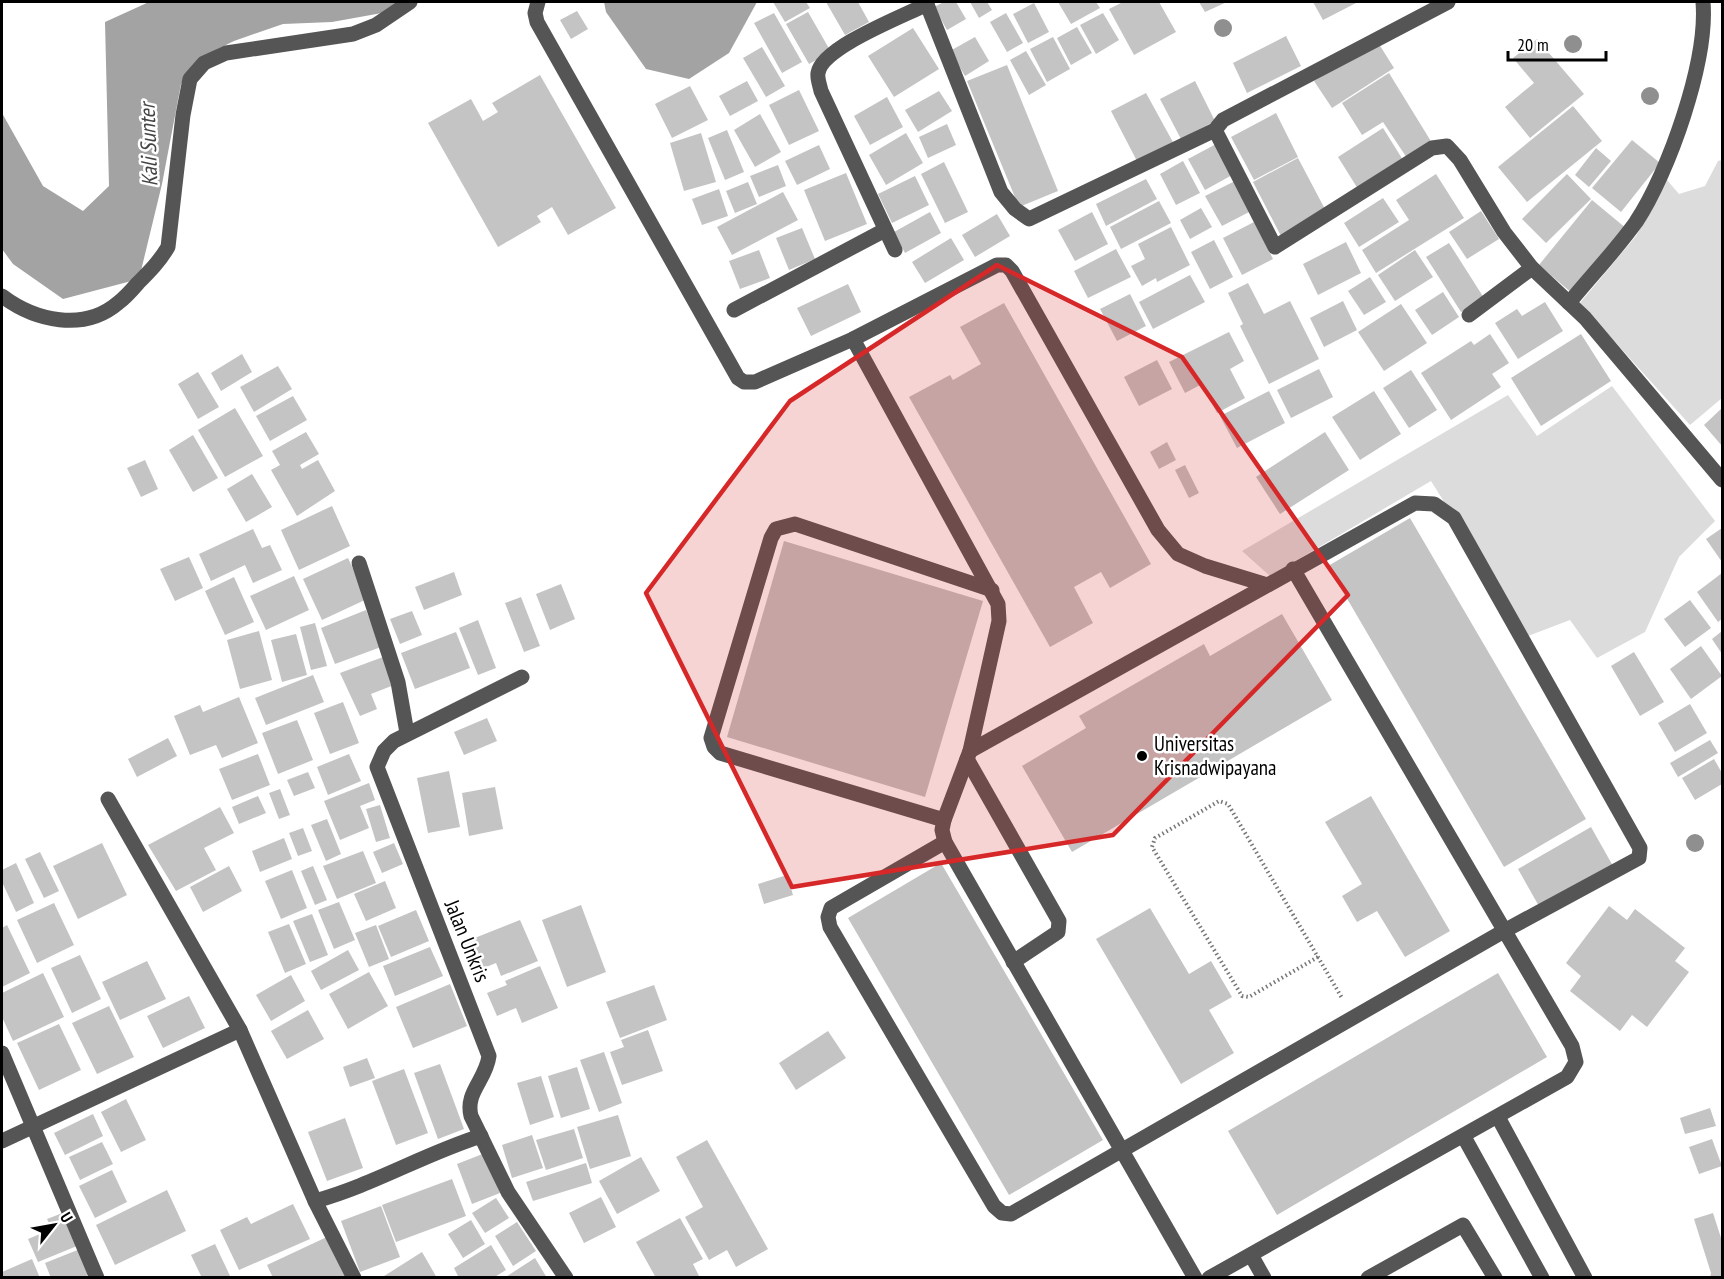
<svg xmlns="http://www.w3.org/2000/svg" width="1724" height="1279" font-family="'PT Sans Narrow',sans-serif">
<style>
.green{fill:#dcdcdc}
.water{fill:#a3a3a3}
.building{fill:#c4c4c4}
.lines{fill:none;stroke-linecap:round;stroke-linejoin:round}
.path{stroke:#777;stroke-width:4;stroke-dasharray:1.5 3;stroke-linecap:butt}
.minor{stroke:#555;stroke-width:15}
.tree{fill:#8f8f8f}
.marked{fill:#d62828;fill-opacity:0.2;stroke:#d62828;stroke-width:4.5;stroke-linejoin:round}
.poi-dot{fill:#000;stroke:#fff;stroke-width:2}
.labels{text-anchor:middle;stroke-width:5;stroke-linejoin:round;paint-order:stroke}
.poi-label{font-size:21px;fill:#000;stroke:#fff;text-anchor:start}
.street-label{font-size:21px;fill:#000;stroke:#fff}
.water-label{font-size:22px;font-style:italic;fill:#444;stroke:#fff}
</style>
<rect width="100%" height="100%" fill="#fff"/>
<g class="green">
<polygon points="1722,160 1722,398 1690,425 1580,303 1636,236 1667,180 1679,194 1705,186 1718,161"/>
<polygon points="1612,386 1715,521 1679,557 1645,632 1597,658 1570,620 1528,636 1431,481 1270,576 1242,551 1508,395 1537,436"/>
</g>
<g class="water">
<polygon points="149,2 402,2 393,11 332,22 283,24 234,41 201,57 181,84 162,184 139,279 63,299 13,264 2,249 2,113 43,186 83,211 109,186 105,22"/>
<polygon points="604,2 757,2 729,53 689,79 646,69 606,12"/>
</g>
<g class="building">
<polygon points="773,2 806,2 810,8 785,22"/>
<polygon points="826,2 858,2 869,22 845,35"/>
<polygon points="944,2 956,2 966,19 947,30 934,7"/>
<polygon points="970,2 987,2 992,10 979,18"/>
<polygon points="1058,2 1096,2 1100,8 1071,24"/>
<polygon points="1123,2 1159,2 1176,32 1134,55 1109,9"/>
<polygon points="1199,2 1227,2 1205,12"/>
<polygon points="1313,2 1358,2 1323,20"/>
<polygon points="1034,3 1049,32 1028,43 1013,14"/>
<polygon points="577,11 588,29 571,39 560,20"/>
<polygon points="808,12 831,52 809,64 786,24"/>
<polygon points="774,13 802,62 782,73 754,23"/>
<polygon points="1006,13 1023,43 1007,52 990,22"/>
<polygon points="1103,13 1119,40 1096,54 1080,25"/>
<polygon points="1077,27 1092,53 1071,65 1057,38"/>
<polygon points="913,28 939,69 894,97 868,56"/>
<polygon points="1286,36 1301,66 1247,93 1233,63"/>
<polygon points="975,37 989,61 965,76 950,51"/>
<polygon points="1053,37 1070,69 1047,82 1030,49"/>
<polygon points="1537,39 1584,94 1530,138 1505,107 1534,83 1513,58"/>
<polygon points="1377,41 1394,68 1332,108 1314,81"/>
<polygon points="762,47 785,86 766,97 743,58"/>
<polygon points="1026,51 1046,85 1029,95 1010,60"/>
<polygon points="1007,65 1058,191 1019,207 967,81"/>
<polygon points="1389,73 1432,143 1407,158 1383,122 1362,135 1342,103"/>
<polygon points="540,75 616,208 568,235 552,207 537,216 541,222 498,247 428,123 471,99 483,121 498,112 492,103"/>
<polygon points="747,81 758,101 730,116 719,96"/>
<polygon points="1195,81 1215,121 1181,139 1160,99"/>
<polygon points="690,86 708,120 672,138 655,104"/>
<polygon points="799,90 819,131 789,145 769,105"/>
<polygon points="939,91 952,111 918,132 905,110"/>
<polygon points="1146,93 1174,144 1138,163 1111,111"/>
<polygon points="887,97 903,127 870,145 854,116"/>
<polygon points="1573,106 1602,141 1527,202 1498,167"/>
<polygon points="1276,113 1298,157 1254,180 1231,137"/>
<polygon points="760,114 781,152 755,167 734,130"/>
<polygon points="947,124 956,145 928,158 919,137"/>
<polygon points="1383,128 1403,160 1358,189 1338,157"/>
<polygon points="727,130 744,172 725,180 708,138"/>
<polygon points="701,133 716,182 684,191 670,143"/>
<polygon points="906,133 923,163 886,185 869,155"/>
<polygon points="1632,140 1660,163 1621,212 1592,188"/>
<polygon points="1218,143 1234,174 1205,190 1188,159"/>
<polygon points="819,145 830,169 797,185 785,161"/>
<polygon points="1596,148 1611,161 1589,187 1575,175"/>
<polygon points="1298,158 1327,213 1283,240 1253,182"/>
<polygon points="1183,161 1200,193 1176,205 1160,174"/>
<polygon points="944,162 968,212 945,223 921,174"/>
<polygon points="778,165 786,186 759,197 750,176"/>
<polygon points="846,173 867,224 825,241 804,190"/>
<polygon points="1436,174 1464,218 1376,273 1362,250 1409,220 1396,200"/>
<polygon points="1567,174 1591,199 1546,243 1522,219"/>
<polygon points="915,176 929,205 892,223 878,194"/>
<polygon points="1146,179 1157,199 1106,226 1096,204"/>
<polygon points="1237,180 1253,210 1222,226 1205,196"/>
<polygon points="748,182 757,204 735,213 726,191"/>
<polygon points="719,189 728,216 702,225 692,199"/>
<polygon points="783,192 798,220 732,255 717,227"/>
<polygon points="1383,198 1399,222 1359,247 1344,223"/>
<polygon points="1592,200 1627,229 1573,294 1539,265"/>
<polygon points="1159,201 1171,223 1121,249 1110,227"/>
<polygon points="1201,208 1212,227 1190,239 1180,220"/>
<polygon points="1481,211 1499,239 1467,259 1449,232"/>
<polygon points="930,212 941,233 905,253 894,232"/>
<polygon points="1092,212 1108,244 1075,261 1058,230"/>
<polygon points="997,214 1010,236 975,257 962,235"/>
<polygon points="1254,222 1273,259 1242,275 1223,238"/>
<polygon points="1171,227 1190,265 1157,282 1156,278 1142,286 1131,266 1145,259 1138,244"/>
<polygon points="802,228 815,259 789,270 776,238"/>
<polygon points="951,238 964,260 925,283 912,262"/>
<polygon points="1214,240 1233,277 1210,289 1191,252"/>
<polygon points="1346,242 1361,273 1318,295 1303,264"/>
<polygon points="1449,243 1484,298 1461,312 1426,257"/>
<polygon points="1116,249 1131,277 1088,298 1074,271"/>
<polygon points="759,250 770,278 740,289 729,261"/>
<polygon points="1415,250 1433,277 1395,301 1378,275"/>
<polygon points="1190,275 1205,302 1153,329 1139,302"/>
<polygon points="1370,277 1386,302 1364,315 1348,291"/>
<polygon points="1248,283 1264,314 1290,301 1319,359 1269,384 1240,326 1243,324 1228,293"/>
<polygon points="848,284 861,312 811,336 797,308"/>
<polygon points="1443,292 1459,317 1432,335 1415,310"/>
<polygon points="1130,294 1146,326 1117,341 1100,309"/>
<polygon points="1343,301 1357,330 1324,347 1310,318"/>
<polygon points="1545,302 1563,331 1518,359 1495,323 1517,309 1522,316"/>
<polygon points="1004,303 1151,564 1110,588 1101,572 1074,587 1093,623 1050,647 909,397 950,375 953,380 981,364 960,327"/>
<polygon points="1401,304 1427,343 1384,371 1358,332"/>
<polygon points="1229,332 1244,361 1230,369 1245,398 1217,413 1202,384 1185,393 1169,362"/>
<polygon points="1490,334 1509,363 1492,374 1501,387 1451,420 1421,373 1471,341 1474,345"/>
<polygon points="1581,334 1611,381 1541,426 1511,378"/>
<polygon points="242,354 252,372 221,391 211,373"/>
<polygon points="1157,360 1172,389 1139,406 1124,377"/>
<polygon points="278,366 292,389 254,412 240,387"/>
<polygon points="1319,369 1333,397 1291,418 1277,390"/>
<polygon points="1411,370 1437,410 1409,428 1383,388"/>
<polygon points="198,372 219,407 198,419 178,384"/>
<polygon points="1269,391 1285,423 1237,448 1220,416"/>
<polygon points="1374,391 1401,434 1360,460 1332,417"/>
<polygon points="293,396 307,420 270,441 256,416"/>
<polygon points="235,408 263,456 225,477 198,430"/>
<polygon points="1722,408 1722,446 1704,425"/>
<polygon points="306,432 319,454 300,465 302,469 318,460 335,491 297,516 271,470 280,465 272,451"/>
<polygon points="1325,432 1349,470 1280,514 1256,477"/>
<polygon points="193,435 218,478 193,492 169,450"/>
<polygon points="1167,442 1176,460 1159,469 1150,452"/>
<polygon points="145,460 158,489 141,497 127,468"/>
<polygon points="1185,465 1199,493 1189,498 1175,470"/>
<polygon points="252,474 272,507 246,522 227,489"/>
<polygon points="332,506 350,546 299,570 281,530"/>
<polygon points="1410,518 1586,819 1504,867 1328,566"/>
<polygon points="1722,528 1722,562 1706,539"/>
<polygon points="253,529 262,548 270,545 282,570 253,583 245,565 211,581 199,554"/>
<polygon points="784,541 983,601 925,797 727,737"/>
<polygon points="189,557 203,588 175,601 160,569"/>
<polygon points="348,558 367,599 322,620 303,579"/>
<polygon points="454,572 462,595 424,610 415,587"/>
<polygon points="1722,573 1722,619 1718,622 1697,592"/>
<polygon points="294,576 309,610 266,630 250,596"/>
<polygon points="234,577 254,622 225,635 205,591"/>
<polygon points="561,584 575,619 550,630 536,594"/>
<polygon points="521,597 540,646 524,652 505,603"/>
<polygon points="1690,600 1711,628 1685,647 1664,619"/>
<polygon points="366,610 381,647 335,664 321,628"/>
<polygon points="412,611 422,635 400,644 390,619"/>
<polygon points="1282,614 1332,700 1072,852 1022,766 1086,728 1079,716 1204,644 1210,656"/>
<polygon points="478,620 496,668 478,675 459,628"/>
<polygon points="315,623 327,666 311,670 300,627"/>
<polygon points="259,631 272,680 240,689 227,640"/>
<polygon points="1722,631 1722,654 1712,639"/>
<polygon points="456,632 470,668 415,689 401,653"/>
<polygon points="296,634 307,675 282,682 271,640"/>
<polygon points="1701,646 1722,676 1691,699 1670,669"/>
<polygon points="1634,652 1664,702 1640,716 1611,666"/>
<polygon points="383,657 394,685 371,694 377,709 360,716 340,673"/>
<polygon points="313,675 324,702 266,725 255,698"/>
<polygon points="239,697 258,743 222,758 216,745 190,755 174,716 200,705 203,712"/>
<polygon points="343,702 359,743 330,754 314,713"/>
<polygon points="1690,704 1707,733 1675,752 1658,723"/>
<polygon points="487,718 497,741 464,755 454,732"/>
<polygon points="297,720 313,760 278,774 262,733"/>
<polygon points="168,738 177,756 137,777 128,759"/>
<polygon points="1710,740 1718,753 1678,777 1670,763"/>
<polygon points="258,754 270,785 232,800 219,769"/>
<polygon points="349,754 361,781 328,795 317,767"/>
<polygon points="1714,759 1722,773 1722,784 1695,800 1682,778"/>
<polygon points="449,771 460,827 428,833 417,778"/>
<polygon points="308,772 315,788 294,796 287,780"/>
<polygon points="369,783 375,800 360,806 369,828 340,840 324,801"/>
<polygon points="495,787 503,829 469,836 462,793"/>
<polygon points="280,789 290,815 279,819 269,793"/>
<polygon points="258,796 266,813 239,824 232,807"/>
<polygon points="1371,796 1450,931 1405,957 1377,911 1357,922 1342,896 1362,884 1325,822"/>
<polygon points="380,805 390,838 376,842 366,809"/>
<polygon points="220,807 234,833 204,848 216,870 176,891 148,845"/>
<polygon points="327,819 341,854 326,861 311,825"/>
<polygon points="1591,827 1613,866 1540,908 1518,869"/>
<polygon points="303,828 312,851 298,856 289,833"/>
<polygon points="284,838 292,859 260,872 252,851"/>
<polygon points="102,843 127,895 78,919 53,866"/>
<polygon points="394,843 403,864 382,873 373,852"/>
<polygon points="363,851 376,883 337,899 323,866"/>
<polygon points="40,852 59,891 44,898 25,859"/>
<polygon points="16,863 34,903 16,912 2,882 2,870"/>
<polygon points="941,863 1103,1140 1009,1195 848,918"/>
<polygon points="229,866 242,891 203,912 190,887"/>
<polygon points="313,866 327,900 315,905 301,871"/>
<polygon points="292,870 307,908 281,919 265,881"/>
<polygon points="787,875 793,895 764,904 758,884"/>
<polygon points="385,881 396,908 366,921 354,894"/>
<polygon points="339,902 355,940 334,949 318,910"/>
<polygon points="54,903 74,945 37,963 17,920"/>
<polygon points="581,905 606,972 567,987 542,920"/>
<polygon points="1609,906 1627,920 1635,909 1685,948 1675,961 1689,972 1647,1027 1632,1015 1620,1031 1570,991 1581,976 1566,963"/>
<polygon points="1150,908 1189,974 1211,961 1232,997 1209,1010 1234,1053 1181,1084 1096,939"/>
<polygon points="416,910 429,941 391,957 378,926"/>
<polygon points="312,914 328,955 310,962 293,921"/>
<polygon points="520,920 538,961 501,976 496,963 474,972 462,943"/>
<polygon points="289,924 306,964 285,973 268,932"/>
<polygon points="7,925 30,973 2,987 2,928"/>
<polygon points="376,925 389,959 369,967 355,933"/>
<polygon points="430,947 443,976 395,996 383,966"/>
<polygon points="348,950 359,970 321,990 311,971"/>
<polygon points="80,955 101,999 72,1013 51,968"/>
<polygon points="147,961 166,999 120,1020 102,982"/>
<polygon points="540,966 558,1008 522,1023 516,1008 497,1016 487,993 507,985 505,981"/>
<polygon points="369,972 388,1006 348,1029 329,994"/>
<polygon points="43,973 64,1017 13,1041 2,1017 2,993"/>
<polygon points="1498,973 1547,1057 1277,1215 1228,1131"/>
<polygon points="291,975 305,1001 271,1021 256,995"/>
<polygon points="450,984 467,1026 413,1048 396,1007"/>
<polygon points="654,985 667,1020 620,1038 606,1002"/>
<polygon points="189,996 205,1028 163,1048 147,1016"/>
<polygon points="109,1006 134,1057 97,1074 72,1023"/>
<polygon points="308,1010 324,1039 287,1059 271,1031"/>
<polygon points="59,1024 81,1070 39,1090 17,1043"/>
<polygon points="648,1030 663,1071 622,1085 610,1052 624,1047 621,1040"/>
<polygon points="828,1031 846,1058 796,1090 779,1063"/>
<polygon points="604,1052 622,1103 599,1112 580,1060"/>
<polygon points="367,1058 375,1078 350,1087 343,1067"/>
<polygon points="440,1064 464,1129 438,1139 414,1073"/>
<polygon points="577,1067 590,1109 561,1118 548,1076"/>
<polygon points="404,1069 428,1133 396,1145 372,1081"/>
<polygon points="541,1076 554,1117 530,1125 517,1083"/>
<polygon points="126,1099 146,1140 121,1152 101,1112"/>
<polygon points="1710,1108 1716,1126 1685,1134 1680,1118"/>
<polygon points="93,1114 103,1136 65,1155 54,1133"/>
<polygon points="618,1115 631,1156 590,1169 577,1127"/>
<polygon points="345,1118 363,1168 327,1181 308,1132"/>
<polygon points="574,1129 583,1158 546,1170 536,1140"/>
<polygon points="532,1135 543,1168 512,1178 502,1145"/>
<polygon points="1712,1139 1722,1166 1699,1174 1689,1147"/>
<polygon points="707,1140 768,1249 736,1267 727,1250 709,1260 685,1217 703,1207 676,1157"/>
<polygon points="102,1142 113,1164 80,1180 69,1157"/>
<polygon points="485,1153 500,1193 472,1204 457,1164"/>
<polygon points="641,1157 660,1191 617,1214 599,1181"/>
<polygon points="586,1163 592,1183 533,1201 526,1182"/>
<polygon points="112,1170 127,1202 95,1218 79,1186"/>
<polygon points="452,1179 466,1216 396,1242 382,1205"/>
<polygon points="167,1190 186,1231 115,1265 96,1225"/>
<polygon points="601,1197 616,1227 584,1243 569,1213"/>
<polygon points="496,1198 509,1218 485,1233 472,1213"/>
<polygon points="293,1204 310,1239 239,1270 220,1230 247,1217 251,1224"/>
<polygon points="381,1206 400,1257 360,1272 341,1221"/>
<polygon points="65,1212 77,1246 38,1262 28,1239 52,1229 47,1219"/>
<polygon points="1713,1213 1722,1241 1722,1278 1710,1278 1711,1273 1694,1219"/>
<polygon points="680,1218 703,1259 693,1264 700,1278 656,1278 636,1242"/>
<polygon points="471,1220 485,1244 463,1258 448,1234"/>
<polygon points="517,1222 536,1251 513,1266 495,1236"/>
<polygon points="329,1236 348,1278 273,1278 267,1265"/>
<polygon points="215,1244 231,1278 202,1278 191,1255"/>
<polygon points="491,1245 506,1270 493,1278 459,1278 454,1268"/>
<polygon points="80,1249 90,1274 83,1278 51,1278 45,1263"/>
<polygon points="422,1252 437,1278 381,1278"/>
<polygon points="535,1258 547,1278 504,1278"/>
<polygon points="32,1259 40,1278 2,1278 2,1272"/>
</g>
<g class="lines">
<polyline class="path" points="1318,957 1249,997 1242,996 1152,847 1155,838 1219,801 1228,804 1342,998"/>
<g class="minor">
<polyline points="538,2 535,13 537,22 738,378 744,382 755,382 853,339 997,265 1006,265 1012,271 1158,530 1178,554 1205,566 1267,585"/>
<polyline points="926,2 1001,192 1015,209 1029,219 1215,130 1223,120 1448,2"/>
<polyline points="1215,130 1275,247 1432,148 1447,146 1460,160 1504,232 1532,268 1585,318 1722,480"/>
<path d="M895,250L821,91C820,86 817,78 818,73C822,47 904,16 927,4"/>
<path d="M2,296C35,321 84,332 118,303C126,297 132,290 138,283C150,271 159,262 168,247L183,115L190,79L204,63L226,53L353,34L376,25L410,2"/>
<path d="M1569,303C1591,276 1616,250 1636,222C1669,172 1708,61 1703,2"/>
<polyline points="734,310 885,230"/>
<polyline points="1469,315 1532,268"/>
<polyline points="853,339 998,604 999,621 970,751 944,820 942,830 945,842 1195,1278"/>
<polyline points="359,563 398,682 407,733"/>
<path d="M522,677L394,741L384,751L377,767L489,1056C486,1080 465,1092 471,1116L508,1192L566,1278"/>
<polyline points="967,759 1059,921 1058,932 1013,962"/>
<polyline points="108,799 240,1030 315,1201 354,1278"/>
<polyline points="944,820 720,753 714,747 711,738 771,538 776,529 795,524 992,590"/>
<polyline points="945,842 831,908 828,917 830,927 994,1206 1002,1213 1011,1214 1504,931 1639,858 1640,848 1454,518 1434,504 1415,503 970,751"/>
<polyline points="2,1053 97,1278"/>
<polyline points="1498,1117 1585,1278"/>
<polyline points="1464,1137 1542,1278"/>
<polyline points="2,1141 240,1030"/>
<path d="M315,1201C373,1185 424,1154 481,1136"/>
<polyline points="1251,1255 1264,1278"/>
<polyline points="1209,1278 1567,1077 1576,1062 1572,1046 1293,569"/>
<polyline points="1368,1278 1463,1225 1495,1278"/>
</g>
</g>
<g class="tree">
<circle cx="1223" cy="28" r="9"/>
<circle cx="1573" cy="44" r="9"/>
<circle cx="1650" cy="96" r="9"/>
<circle cx="1695" cy="843" r="9"/>
</g>
<path class="marked" d="M997,265L1182,357L1348,595L1113,835L792,887L646,593L790,401Z"/>
<circle class="poi-dot" cx="1142" cy="756" r="6"/>
<g class="labels">
<g class="poi-label">
<text x="1154" y="751">Universitas<tspan x="1154" dy="24">Krisnadwipayana</tspan></text>
</g>
<g class="street-label">
<text transform="translate(467 941) rotate(68)" y="7">Jalan Unkris</text>
</g>
<g class="water-label">
<text transform="translate(148 145) rotate(-92)" y="8">Kali Sunter</text>
</g>
</g>
<rect width="1724" height="1279" fill="none" stroke="#000000" stroke-width="6"/>
<g transform="translate(54 1225) rotate(59)" stroke="#ffffff" stroke-width="4.5" paint-order="stroke">
<path d="M0-4.5L10 22L0 15L-10 22Z" fill="#000000"/>
<text y="-9" font-size="16" font-weight="bold" text-anchor="middle" fill="#000000">U</text>
</g>
<path d="M1508 51v9h98v-9" fill="none" stroke="#000000" stroke-width="3"/>
<text x="1517" y="51" font-size="18" fill="#000000" stroke="#ffffff" stroke-width="4.5" paint-order="stroke">20 m</text>
</svg>
